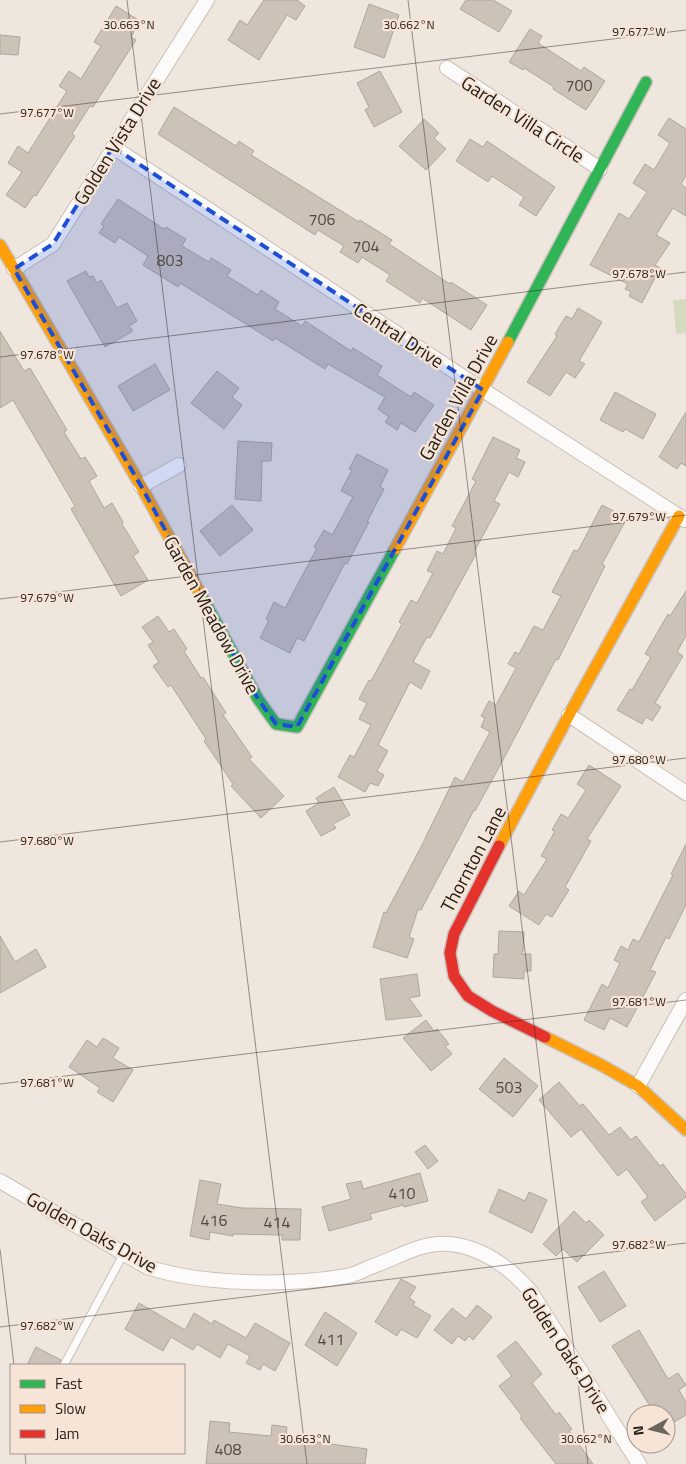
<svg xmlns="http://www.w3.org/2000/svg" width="686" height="1464" font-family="'Titillium Web',sans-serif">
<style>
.green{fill:#d6dbc0}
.building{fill:#cdc2b8;stroke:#aea7a0}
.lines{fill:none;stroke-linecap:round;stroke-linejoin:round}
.lane-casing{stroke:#c8c1bb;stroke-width:9}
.street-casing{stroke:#c8c1bb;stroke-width:16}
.fast-casing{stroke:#c8c1bb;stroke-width:14}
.slow-casing{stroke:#c8c1bb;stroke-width:14}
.jam-casing{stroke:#c8c1bb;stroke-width:14}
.lane{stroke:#fdfbfa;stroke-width:7}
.street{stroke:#fdfbfa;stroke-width:14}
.fast{stroke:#30b455;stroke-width:11}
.slow{stroke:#ff9f0a;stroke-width:11}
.jam{stroke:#e5322d;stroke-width:11}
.marked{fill:#1d4ed8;fill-opacity:0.2;stroke:#1d4ed8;stroke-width:4;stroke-dasharray:10 6;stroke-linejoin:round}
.ticks{fill:none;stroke:#26201a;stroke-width:1;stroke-opacity:0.45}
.labels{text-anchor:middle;stroke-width:4.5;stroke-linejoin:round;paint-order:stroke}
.number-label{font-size:16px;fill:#504842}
.street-label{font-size:19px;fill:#26201a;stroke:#f6e5d6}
.ticks-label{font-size:12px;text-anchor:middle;fill:#26201a;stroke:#f6e5d6;stroke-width:4.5;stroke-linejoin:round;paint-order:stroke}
</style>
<rect width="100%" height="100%" fill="#efe6dd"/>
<polygon class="green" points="686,299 686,333 676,334 673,300"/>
<g class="building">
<polygon points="264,0 297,0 305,6 296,20 287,15 259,60 228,40 240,20 247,25"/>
<polygon points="466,0 493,0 512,11 499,32 460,9"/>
<polygon points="369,4 399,15 384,58 354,47"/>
<polygon points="116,6 140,21 131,37 136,40 93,107 90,106 72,134 75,136 36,196 34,195 25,208 6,195 22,172 8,163 18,146 28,153 67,91 59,86 69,71 81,79 101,46 94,42"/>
<polygon points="530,29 542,36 538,43 581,71 584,67 605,81 586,110 553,89 554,87 524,68 523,70 509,62"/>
<polygon points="0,35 20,37 18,55 0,54"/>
<polygon points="380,71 402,112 374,127 365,110 369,107 357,83"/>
<polygon points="174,107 236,146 239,141 254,151 251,155 359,222 360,220 392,240 389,244 450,284 451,282 487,305 471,330 422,298 420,303 386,281 390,275 362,257 358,263 340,252 344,246 318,230 315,235 158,134"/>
<polygon points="669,118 686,129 686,176 681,184 686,188 686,216 673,208 656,235 670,243 655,265 660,268 642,303 629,296 631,292 625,289 628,284 590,265 619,213 629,219 647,192 633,183 645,164 654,170 670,143 658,135"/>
<polygon points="424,119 439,133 434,138 446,149 426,170 399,146"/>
<polygon points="470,139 483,147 487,141 555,187 536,216 519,205 524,197 492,176 488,182 456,161"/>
<polygon points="118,199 164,229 166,227 186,239 182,246 209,262 211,258 231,270 227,276 258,295 261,290 279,302 275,309 302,326 305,321 351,351 353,348 382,366 377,375 411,397 414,392 434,405 415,432 401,423 397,430 385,422 389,417 378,409 385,397 328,364 325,369 275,338 273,341 180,283 178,287 143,265 148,256 119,237 115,243 99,233 104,226 101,224"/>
<polygon points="86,271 89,277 93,276 97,283 101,280 117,308 127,303 137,321 129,326 133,331 105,347 67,281"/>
<polygon points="578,308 602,322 579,361 585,364 575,378 566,372 550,396 527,382 557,336 555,334 566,316 572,319"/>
<polygon points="0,331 24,371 30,368 67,430 64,432 81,459 85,457 97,476 89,481 104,508 112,503 123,522 122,524 139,552 133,556 148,580 121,596 71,509 75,506 13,400 0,408"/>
<polygon points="155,364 170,390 133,411 118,386"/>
<polygon points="217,371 239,388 232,397 242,405 224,429 191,403"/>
<polygon points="615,392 656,414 643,439 625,429 623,432 600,420"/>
<polygon points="686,412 686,466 681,463 677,469 659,457"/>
<polygon points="493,437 520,450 516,458 525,462 518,477 509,472 494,501 500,504 474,552 476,554 430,638 427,637 413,662 430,671 421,689 410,682 378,745 388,751 377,771 384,775 378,786 370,783 365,792 338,777 350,755 354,757 371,725 359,719 367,703 359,699 369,680 371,681 402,624 399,622 411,600 417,603 433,573 427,571 437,551 443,554 456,528 452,526 476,481 472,479"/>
<polygon points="238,441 272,443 271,461 262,461 261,501 235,499"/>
<polygon points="357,454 388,470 380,487 384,489 367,522 369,522 347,564 345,563 304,641 297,638 290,653 260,638 269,620 266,619 274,602 285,608 317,548 314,547 324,530 332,535 353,497 341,491 352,470 349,469"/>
<polygon points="232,505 253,530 220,556 200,531"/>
<polygon points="602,505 627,518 602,564 605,566 558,660 556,659 503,760 475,811 474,810 421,910 418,909 409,937 414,939 407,958 373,947 384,912 386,913 421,847 455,777 463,782 490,732 481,727 485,718 481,716 489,701 496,705 516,668 508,664 515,652 519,654 534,626 543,630 561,596 552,592 574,550 578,551"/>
<polygon points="686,591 686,636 677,652 683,656 655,703 661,707 652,721 646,717 642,724 617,710 630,689 632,690 651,657 645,654 668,614 670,616"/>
<polygon points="158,616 169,632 174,629 187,649 184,651 201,678 203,677 226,713 223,715 252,757 249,759 284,796 261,818 231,786 233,784 204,741 206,739 171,685 168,687 153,666 159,662 148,645 153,642 142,627"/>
<polygon points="589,765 621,786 587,839 591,841 565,887 569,890 552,917 546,914 539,925 509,906 519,891 524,895 547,859 541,856 555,831 552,830 561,814 568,818 586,790 577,784"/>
<polygon points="334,787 350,815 333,824 336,828 321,836 306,811 319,803 316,798"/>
<polygon points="686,844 686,905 669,939 666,937 650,970 656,972 627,1027 610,1018 604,1030 584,1020 602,984 608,988 620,963 614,960 621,946 628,950 633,939 639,942 673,875 671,874"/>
<polygon points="499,931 524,932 523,951 521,954 531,954 531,971 524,971 524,979 493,977 494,954 498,954"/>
<polygon points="0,936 15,962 36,949 46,967 0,993"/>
<polygon points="417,974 420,996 409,998 422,1016 386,1020 380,979"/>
<polygon points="426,1020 434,1031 437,1029 449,1044 445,1046 452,1054 431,1071 403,1038"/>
<polygon points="103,1038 119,1048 113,1058 133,1070 113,1102 97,1092 100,1088 69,1067 87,1040 97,1047"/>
<polygon points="504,1058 538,1086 513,1117 479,1089"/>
<polygon points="559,1082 580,1106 583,1104 609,1135 620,1127 631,1140 636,1136 660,1166 663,1164 686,1194 686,1197 655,1221 641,1202 648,1197 627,1169 618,1176 581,1129 571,1137 539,1100"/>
<polygon points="425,1145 438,1161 428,1169 415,1152"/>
<polygon points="420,1173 428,1201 404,1207 403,1205 370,1214 372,1219 329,1231 322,1207 351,1199 346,1184 361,1181 363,1189"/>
<polygon points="200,1180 221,1184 217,1204 242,1208 301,1209 300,1240 282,1240 282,1235 233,1234 233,1236 210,1232 209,1240 190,1236"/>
<polygon points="499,1189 525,1201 529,1192 547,1200 532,1233 489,1212"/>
<polygon points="574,1211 586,1223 589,1220 604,1235 577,1262 563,1249 556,1256 543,1244"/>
<polygon points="604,1271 626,1306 600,1322 578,1287"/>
<polygon points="401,1279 416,1287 409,1298 415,1302 413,1305 431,1316 417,1338 401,1329 397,1336 375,1322"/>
<polygon points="139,1303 185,1330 194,1313 212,1324 214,1320 246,1338 255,1323 290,1343 275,1371 263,1364 260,1370 246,1363 250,1356 228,1344 220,1358 197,1344 193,1350 171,1337 163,1351 125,1329"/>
<polygon points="477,1305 492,1317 473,1340 469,1336 465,1341 458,1336 452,1344 434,1330 452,1308 466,1319"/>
<polygon points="325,1312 357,1333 337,1366 305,1345"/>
<polygon points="639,1330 668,1379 678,1373 686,1385 679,1390 686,1402 686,1415 666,1427 666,1414 655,1414 612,1346"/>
<polygon points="516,1341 542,1374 532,1383 556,1415 559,1412 572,1429 569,1430 593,1464 556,1464 520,1418 522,1416 499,1386 512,1376 497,1356"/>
<polygon points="36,1347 61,1360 59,1365 27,1365"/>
<polygon points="210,1421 230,1423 229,1432 271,1436 272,1425 287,1427 286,1436 309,1439 309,1441 367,1449 365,1464 206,1464"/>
</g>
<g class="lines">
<g class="lane-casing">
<polyline id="lane" points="64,1365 124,1253"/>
</g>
<g class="street-casing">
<g id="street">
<polyline points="447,68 600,169"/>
<polyline points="113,147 483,390 685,520"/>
<polyline points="14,269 53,244 207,0"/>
<polyline points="141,486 179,465"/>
<polyline points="569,715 686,793"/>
<polyline points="638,1086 686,1000"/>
<path d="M0,1181L147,1267C202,1285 289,1286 347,1276C354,1275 362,1271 368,1268C385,1262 401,1254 418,1248C461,1233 504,1260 531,1292L639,1464"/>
</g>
</g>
<g class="fast-casing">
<g id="fast">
<polyline points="508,342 646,82"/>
<polyline points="201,595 258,699 276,724 297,727 395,549"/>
</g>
</g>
<g class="slow-casing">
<g id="slow">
<polyline points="0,245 141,486 201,595"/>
<polyline points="395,549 508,342"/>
<polyline points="499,846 569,715 679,516"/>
<polyline points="545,1037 603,1066 638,1086 686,1130"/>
</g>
</g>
<g class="jam-casing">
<polyline id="jam" points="499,846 454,934 450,953 454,976 468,996 492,1011 545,1037"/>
</g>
<use href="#lane" class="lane"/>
<use href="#street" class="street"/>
<use href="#fast" class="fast"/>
<use href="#slow" class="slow"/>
<use href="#jam" class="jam"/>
</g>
<path class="marked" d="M113,147L483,390L297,727L276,724L258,699L141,486L14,269L53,244Z"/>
<path class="ticks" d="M127,0L307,1464M408,0L588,1464M0,114L686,30M0,357L686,272M0,599L686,515M0,842L686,758M0,1084L686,1000M0,1249L14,1365M0,1327L686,1243M25,1453L26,1464"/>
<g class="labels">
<g class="number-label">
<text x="579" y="91">700</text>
<text x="322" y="225">706</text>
<text x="366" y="252">704</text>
<text x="170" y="266">803</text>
<text x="509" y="1093">503</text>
<text x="402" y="1199">410</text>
<text x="214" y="1226">416</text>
<text x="277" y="1228">414</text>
<text x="331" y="1345">411</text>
<text x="228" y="1455">408</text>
</g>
<g class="street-label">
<text transform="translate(523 119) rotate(33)" y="7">Garden Villa Circle</text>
<text transform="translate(117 141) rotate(-58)" y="7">Golden Vista Drive</text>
<text transform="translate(399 335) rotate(33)" y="7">Central Drive</text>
<text transform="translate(458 397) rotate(-61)" y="7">Garden Villa Drive</text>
<text transform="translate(212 615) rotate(61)" y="7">Garden Meadow Drive</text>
<text transform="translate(473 859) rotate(-62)" y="7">Thornton Lane</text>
<text transform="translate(92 1232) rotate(29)" y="7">Golden Oaks Drive</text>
<text transform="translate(566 1350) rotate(57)" y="7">Golden Oaks Drive</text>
</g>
</g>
<g class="ticks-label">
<text x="129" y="29">30.663°N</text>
<text x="409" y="29">30.662°N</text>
<text x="639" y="36">97.677°W</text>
<text x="47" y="117">97.677°W</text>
<text x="639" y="278">97.678°W</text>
<text x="47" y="359">97.678°W</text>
<text x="639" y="521">97.679°W</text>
<text x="47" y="602">97.679°W</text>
<text x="639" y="764">97.680°W</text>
<text x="47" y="845">97.680°W</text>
<text x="639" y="1006">97.681°W</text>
<text x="47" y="1087">97.681°W</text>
<text x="639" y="1249">97.682°W</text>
<text x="47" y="1330">97.682°W</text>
<text x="305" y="1443">30.663°N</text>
<text x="586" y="1443">30.662°N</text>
</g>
<rect x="10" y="1364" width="175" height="90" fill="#f6e5d6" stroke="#a3968b"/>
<rect x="20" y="1380" width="25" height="8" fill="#30b455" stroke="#a3968b"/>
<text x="55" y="1389" font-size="15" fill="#26201a">Fast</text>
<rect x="20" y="1405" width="25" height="8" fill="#ff9f0a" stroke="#a3968b"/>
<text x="55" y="1414" font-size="15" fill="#26201a">Slow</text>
<rect x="20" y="1430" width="25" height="8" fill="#e5322d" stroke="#a3968b"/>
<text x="55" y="1439" font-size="15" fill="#26201a">Jam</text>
<g transform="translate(651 1429) rotate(263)"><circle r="24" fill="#f6e5d6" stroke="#a3968b"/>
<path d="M0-4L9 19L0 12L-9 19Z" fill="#6c655e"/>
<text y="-8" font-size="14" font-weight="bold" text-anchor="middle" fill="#26201a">N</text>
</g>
</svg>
